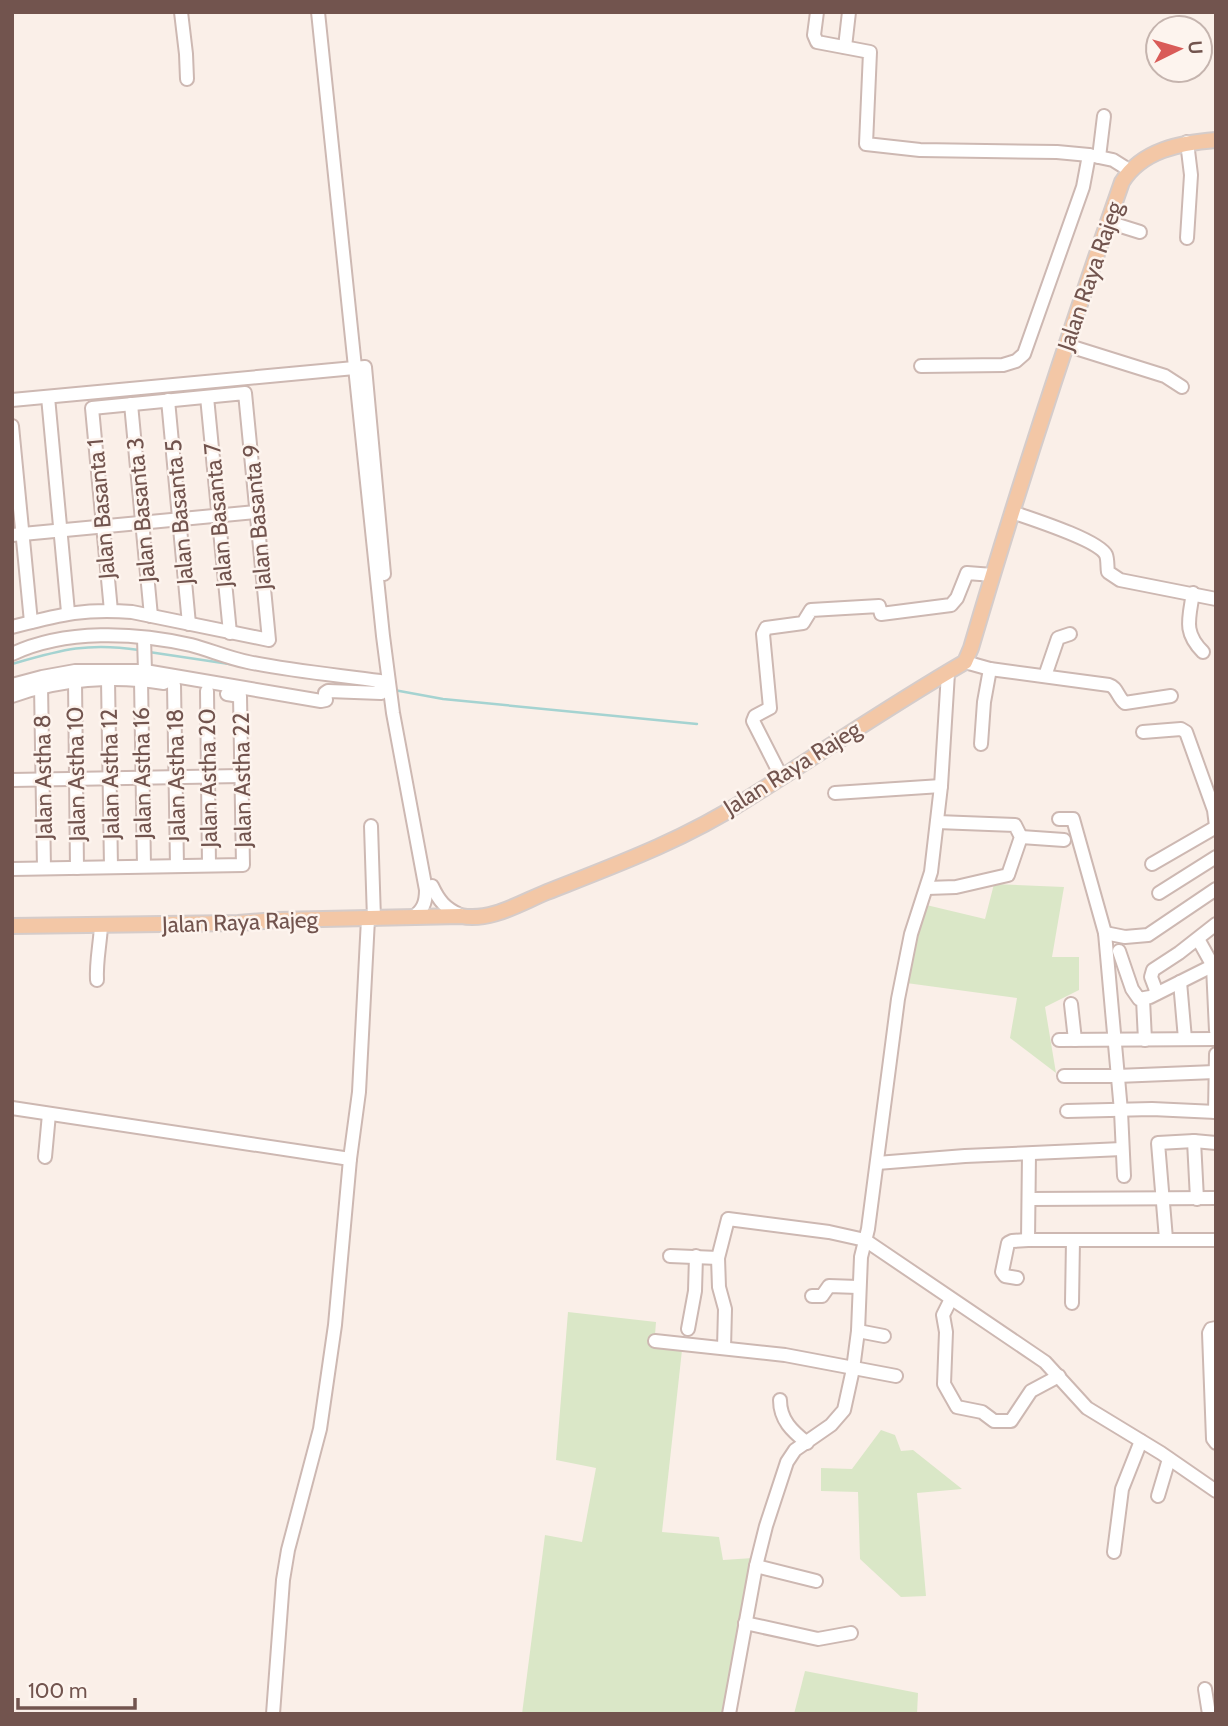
<svg xmlns="http://www.w3.org/2000/svg" width="1228" height="1726" font-family="Cabin,sans-serif">
<style>
.green{fill:#dae7c7}
.lines{fill:none;stroke-linecap:round;stroke-linejoin:round}
.stream{stroke:#a5d3d1;stroke-width:2.5}
.minor-casing{stroke:#cdb8b2;stroke-width:16}
.major-casing{stroke:#d5ccca;stroke-width:18}
.minor{stroke:#fff;stroke-width:12}
.major{stroke:#f3c7a6;stroke-width:14}
.labels{text-anchor:middle;stroke-width:5;stroke-linejoin:round;paint-order:stroke}
.street-label{font-size:23px;fill:#72544e;stroke:#fdf4ee}
</style>
<rect width="100%" height="100%" fill="#faefe8"/>
<g class="green">
<polygon points="994,884 1064,887 1052,957 1079,957 1079,990 1045,1007 1056,1073 1010,1038 1017,998 899,982 918,903 985,919"/>
<polygon points="568,1312 656,1322 654,1347 682,1350 662,1532 719,1537 723,1560 753,1558 727,1714 522,1714 545,1535 582,1542 596,1468 556,1460"/>
<polygon points="881,1430 895,1435 901,1451 913,1450 962,1489 917,1493 926,1596 901,1597 860,1559 858,1492 821,1491 821,1468 852,1469"/>
<polygon points="805,1671 918,1693 917,1714 794,1714"/>
</g>
<g class="lines">
<g class="stream">
<polyline points="149,652 236,665"/>
<path d="M12,664C61,650 87,642 139,650"/>
<polyline points="360,684 374,687"/>
<polyline points="394,690 443,699 697,724"/>
</g>
<g class="minor-casing">
<g id="minor">
<polyline points="181,12 186,54 187,79"/>
<path d="M318,12L383,636L393,713L426,890C426,903 423,910 412,918"/>
<polyline points="817,12 814,35 817,42 870,52 866,144 920,150 1057,152 1089,155 1113,160 1129,170"/>
<polyline points="845,47 849,12"/>
<polyline points="1187,142 1191,175 1187,238"/>
<polyline points="1099,157 1104,116"/>
<polyline points="1108,222 1140,232"/>
<polyline points="1066,345 1165,376 1182,387"/>
<polyline points="921,366 1003,365 1016,361 1024,354 1083,187 1089,155"/>
<polyline points="48,397 68,612"/>
<polyline points="207,397 230,633"/>
<polyline points="12,400 365,367 384,574"/>
<polyline points="168,400 189,624"/>
<polyline points="131,404 151,616"/>
<polyline points="12,426 31,622"/>
<path d="M1012,512C1029,518 1099,540 1106,555C1108,560 1107,567 1108,572L1120,580L1216,599"/>
<polyline points="12,535 256,512"/>
<path d="M1193,593C1189,619 1183,632 1203,652"/>
<path d="M12,627C59,615 83,608 132,612L269,640L245,393L92,408L111,611"/>
<polyline points="144,638 145,671"/>
<path d="M12,654C65,629 135,632 191,645C210,650 228,658 248,662C291,671 336,675 380,681L381,693L328,691L325,693L326,700L321,701L145,671H75L42,677L12,685"/>
<path d="M965,662L990,669L1109,685C1117,687 1118,698 1125,703L1171,696"/>
<polyline points="1045,676 1058,638 1070,634"/>
<polyline points="108,680 111,867"/>
<polyline points="141,680 144,866"/>
<polyline points="75,681 77,868"/>
<polyline points="174,685 177,866"/>
<polyline points="41,686 44,868"/>
<polyline points="207,691 209,865"/>
<path d="M12,696C60,679 114,675 164,683"/>
<polyline points="1143,732 1181,729 1186,732 1214,810 1216,826"/>
<polyline points="981,744 984,702 990,669"/>
<polyline points="781,776 753,721 755,716 770,708 763,634 766,628 803,623 811,610 879,606 881,614 951,605 957,598 967,573 993,575"/>
<polyline points="12,780 241,776"/>
<polyline points="835,793 941,786"/>
<polyline points="1059,819 1073,819 1105,933 1121,1111 1124,1176"/>
<polyline points="371,826 374,919"/>
<polyline points="1021,837 1064,840"/>
<polyline points="1152,864 1216,827"/>
<polyline points="12,869 243,865 240,696 227,694"/>
<path d="M432,886C439,901 445,908 460,915"/>
<polyline points="927,888 956,887 1008,875 1021,837 1015,825 937,822"/>
<polyline points="1159,893 1216,857"/>
<polyline points="1105,933 1125,937 1148,935 1216,889"/>
<polyline points="1198,939 1213,966 1216,1031"/>
<polyline points="1119,951 1132,989 1139,999 1150,997 1216,964"/>
<path d="M97,980C96,961 100,945 101,926"/>
<polyline points="1180,982 1185,1039"/>
<polyline points="1157,993 1151,977 1153,970 1179,953 1216,924"/>
<polyline points="1143,999 1145,1040"/>
<polyline points="1071,1004 1075,1040"/>
<polyline points="1059,1040 1216,1039"/>
<polyline points="1064,1076 1117,1076 1215,1072"/>
<polyline points="12,1108 350,1159"/>
<polyline points="1067,1111 1152,1109 1216,1112"/>
<polyline points="1215,1112 1216,1054"/>
<polyline points="1194,1141 1197,1199"/>
<polyline points="1029,1154 1028,1240 1216,1240"/>
<polyline points="45,1157 49,1114"/>
<polyline points="877,1163 965,1156 1122,1149"/>
<polyline points="1029,1199 1216,1198"/>
<polyline points="1166,1239 1158,1143 1194,1141 1216,1143"/>
<polyline points="670,1256 718,1258"/>
<polyline points="1017,1278 1005,1276 1002,1272 1008,1243 1012,1241 1028,1240"/>
<polyline points="812,1296 822,1296 829,1286 858,1287"/>
<polyline points="951,1299 943,1315 946,1332 944,1384 957,1407 982,1412 994,1421 1011,1421 1031,1391 1059,1376"/>
<polyline points="1072,1303 1073,1240"/>
<polyline points="1216,1328 1211,1329 1209,1333 1213,1439 1216,1443"/>
<polyline points="688,1329 695,1291 696,1256"/>
<polyline points="858,1331 884,1336"/>
<polyline points="655,1341 785,1355 896,1376"/>
<polyline points="724,1348 725,1309 719,1287 718,1258 728,1219 829,1232 865,1240 1045,1362 1087,1408 1161,1453 1216,1491"/>
<path d="M780,1400C780,1420 792,1431 807,1443"/>
<polyline points="1158,1496 1169,1459"/>
<polyline points="1114,1552 1122,1489 1141,1441"/>
<polyline points="756,1566 816,1581"/>
<polyline points="745,1623 818,1639 851,1633"/>
<polyline points="1205,1689 1209,1714"/>
<polyline points="273,1714 283,1580 288,1550 320,1429 335,1325 350,1159 359,1092 368,919"/>
<polyline points="729,1714 756,1566 766,1526 787,1462 795,1450 831,1425 844,1410 853,1369 858,1331 861,1257 868,1229 898,999 911,934 931,872 941,786 948,673"/>
</g>
</g>
<g class="major-casing">
<path id="major" d="M12,926L238,923L277,920L461,916C490,922 520,903 547,892C613,866 684,840 744,801C818,755 889,706 965,662L971,648C1017,491 1068,336 1122,182C1142,150 1180,143 1216,140"/>
</g>
<use href="#minor" class="minor"/>
<use href="#major" class="major"/>
</g>
<g class="labels">
<g class="street-label">
<text transform="translate(1090 276) rotate(-71)" y="8">Jalan Raya Rajeg</text>
<text transform="translate(101 509) rotate(-95)" y="8">Jalan Basanta 1</text>
<text transform="translate(141 510) rotate(-95)" y="8">Jalan Basanta 3</text>
<text transform="translate(179 512) rotate(-95)" y="8">Jalan Basanta 5</text>
<text transform="translate(218 515) rotate(-95)" y="8">Jalan Basanta 7</text>
<text transform="translate(257 517) rotate(-95)" y="8">Jalan Basanta 9</text>
<text transform="translate(792 768) rotate(-32)" y="8">Jalan Raya Rajeg</text>
<text transform="translate(142 773) rotate(-91)" y="8">Jalan Astha 16</text>
<text transform="translate(76 774) rotate(-91)" y="8">Jalan Astha 10</text>
<text transform="translate(110 774) rotate(-91)" y="8">Jalan Astha 12</text>
<text transform="translate(176 775) rotate(-91)" y="8">Jalan Astha 18</text>
<text transform="translate(43 777) rotate(-91)" y="8">Jalan Astha 8</text>
<text transform="translate(208 778) rotate(-91)" y="8">Jalan Astha 20</text>
<text transform="translate(242 780) rotate(-91)" y="8">Jalan Astha 22</text>
<text transform="translate(240 922) rotate(-2)" y="8">Jalan Raya Rajeg</text>
</g>
</g>
<rect width="1228" height="1726" fill="none" stroke="#72544e" stroke-width="28"/>
<g transform="translate(1179 49) rotate(85)"><circle r="33" fill="#fdf4ee" stroke="#c5b4ae" stroke-width="2"/>
<path d="M0-5L12 26L0 18L-12 26Z" fill="#d95b58"/>
<text y="-10" font-size="19" font-weight="bold" text-anchor="middle" fill="#72544e">U</text>
</g>
<path d="M18 1698v10h117v-10" fill="none" stroke="#72544e" stroke-width="3.5"/>
<text x="28" y="1698" font-size="21" fill="#72544e" stroke="#fdf4ee" stroke-width="5" paint-order="stroke">100 m</text>
</svg>
